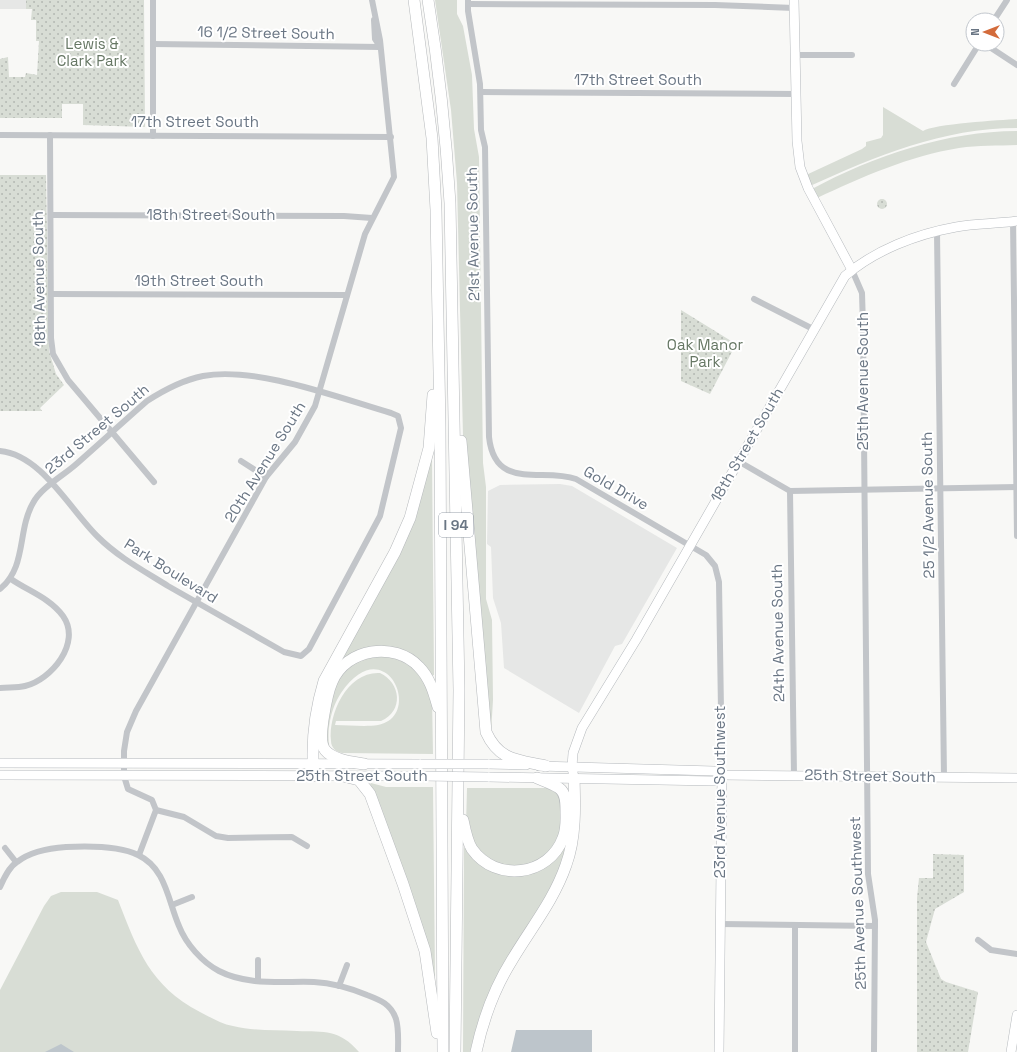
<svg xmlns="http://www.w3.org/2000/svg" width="1017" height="1052" font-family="'Space Grotesk',sans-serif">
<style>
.built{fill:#e6e7e6}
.grass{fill:#d8ddd5}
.park{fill:url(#park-dots)}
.water{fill:#bdc5cb}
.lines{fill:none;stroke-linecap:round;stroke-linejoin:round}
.secondary-casing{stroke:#b5b9bd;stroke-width:10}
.highway-casing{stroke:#b5b8bb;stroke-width:12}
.street{stroke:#c2c5c9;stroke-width:6}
.secondary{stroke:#fff;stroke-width:9}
.highway{stroke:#fff;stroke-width:11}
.secondary-bridge-casing{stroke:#b5b9bd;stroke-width:10;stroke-linecap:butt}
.secondary-bridge{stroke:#fff;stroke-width:9}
.labels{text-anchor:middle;stroke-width:4;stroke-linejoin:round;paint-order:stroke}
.shield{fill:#fff;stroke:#979fa9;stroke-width:1}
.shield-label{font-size:14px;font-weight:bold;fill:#6a7684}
.street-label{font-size:15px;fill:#6a7684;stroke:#fff}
.park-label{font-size:15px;fill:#667764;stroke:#fff}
</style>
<defs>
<pattern id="park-dots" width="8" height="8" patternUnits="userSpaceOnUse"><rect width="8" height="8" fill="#d8ddd5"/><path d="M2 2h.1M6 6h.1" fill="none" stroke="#b3b8b2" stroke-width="1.8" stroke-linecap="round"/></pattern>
</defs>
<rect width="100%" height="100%" fill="#f8f8f6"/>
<g class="built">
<rect x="0" y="0" width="26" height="9"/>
<polygon points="560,484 572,486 677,548 622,644 615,646 579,713 504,668 501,623 493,598 491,547 487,544 488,491 500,485"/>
</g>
<g class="grass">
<polygon points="435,0 457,0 457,14 463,26 472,75 474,129 479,157 483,463 486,487 486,599 492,620 493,700 491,733 487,732 463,436 457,183 451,110"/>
<path d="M883,107L923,131C933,124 1001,120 1017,119V128C943,128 876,156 810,186L806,175L862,149L866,146V142L881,138L883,135Z"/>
<path d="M1017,131V145C998,146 978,145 959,148C909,156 862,177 817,198L812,189C873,156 947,131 1017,131Z"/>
<polygon points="429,458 432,459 434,675 431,676 384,648 334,673 385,576"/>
<path d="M390,656L416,668L432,696L433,754L343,753C337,753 331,748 331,741C328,713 348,671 380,673C401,683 404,711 381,721H336L335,725C349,725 365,727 378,725C425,716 385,628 341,693C331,708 326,731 330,749L324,736L334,686L343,672L362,658Z"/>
<polygon points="371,783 386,787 433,787 435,976 432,977 405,885 370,784"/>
<polygon points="467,788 547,788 559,794 563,817 556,845 537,864 504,868 475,848 466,826"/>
<polygon points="567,832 566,848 554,887 477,1027 470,1052 463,1052 464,848 467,847 479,863 538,870"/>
<path d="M61,892H97L118,900C137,949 150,986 200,1012C210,1017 221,1024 233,1026C254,1031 275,1030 297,1031C325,1032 339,1029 359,1052H0V990L44,906L51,896Z"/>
</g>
<g class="park">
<polygon points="26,0 144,0 145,127 83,125 83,104 62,104 62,118 0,118 0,59 8,57 9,77 25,77 26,73 37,75 39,41 36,41 36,20 31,20 32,9 26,9"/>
<polygon points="0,175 46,175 49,351 56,374 64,385 40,408 42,411 0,411"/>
<circle cx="882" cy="204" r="5"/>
<polygon points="681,310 736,344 710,394 681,381"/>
<polygon points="933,854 964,855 964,892 935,909 926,942 941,979 946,982 978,992 968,1052 917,1052 917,898 919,878 933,878"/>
</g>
<g class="water">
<polygon points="516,1030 592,1030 592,1052 511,1052"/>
<polygon points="61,1044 74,1052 45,1052"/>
</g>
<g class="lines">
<g class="secondary-casing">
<g id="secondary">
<polyline points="794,0 797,141 800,167 808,188 852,270"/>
<polyline points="0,763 421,764"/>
<polyline points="488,764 526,765"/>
<polyline points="539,766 714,771 722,775 1017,778"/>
<polyline points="0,775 421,776"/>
<polyline points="488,777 714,781 722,775"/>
<path d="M574,778L572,767L573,753L582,728L636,640L845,276C875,250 917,234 956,227C976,223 997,224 1017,221"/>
<polyline points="719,1052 722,775"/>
<polyline points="1011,1052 1017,1015"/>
</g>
</g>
<g class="highway-casing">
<g id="highway">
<polyline points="414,0 432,138 436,210 440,426 443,1052"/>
<path d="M428,0C439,68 446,135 450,203L459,690L455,1052"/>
<path d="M461,441L486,732C499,761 518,760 546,766"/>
<path d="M364,764C353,762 333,760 325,750C319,742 322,729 323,720C325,708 327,693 332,682C346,648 395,641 419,667C430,678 434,693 438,707"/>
<path d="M314,776C311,744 315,711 324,681L395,552L410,518L429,448L433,395"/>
<polyline points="343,776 359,780 370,794 403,884 425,951 437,1033"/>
<path d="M463,820C465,830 467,841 472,849C496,883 549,876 563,838C567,829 566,820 566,811C566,803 566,793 559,788C553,784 544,781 537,778"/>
<path d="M476,1052C483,1019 494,989 512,960C531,928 554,900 566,865C576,838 575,806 574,778"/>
</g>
</g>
<g class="street">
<polyline points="153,0 153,136"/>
<path d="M468,0V11L480,84L481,130L485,147L489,437C495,492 543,467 576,479L706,555L715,566L719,582L722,775"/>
<polyline points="468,4 715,5 794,8"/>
<polyline points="374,20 375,39 380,47"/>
<polyline points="994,20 1007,0"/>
<polyline points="153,44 380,47"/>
<polyline points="985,44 1017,65"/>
<polyline points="795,55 852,55"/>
<polyline points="954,84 979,44"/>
<polyline points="481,92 796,94"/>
<polyline points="0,135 391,137"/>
<polyline points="50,135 51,338 53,354 68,380 154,482"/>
<polyline points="51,215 344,216 372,218"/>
<polyline points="1013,221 1017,536"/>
<polyline points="937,232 944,777"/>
<polyline points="852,270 862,293 863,326 868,874 875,920 874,1052"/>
<polyline points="51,294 347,295"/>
<polyline points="754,299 813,329"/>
<path d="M0,451C42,455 70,510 98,537C118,557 144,571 168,586C206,608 245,630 284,652L301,656L309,649L380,516L401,428L398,416L391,413C339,398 256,366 203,376C183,380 164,390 147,401C123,422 99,444 74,466C61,477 41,488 33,503C17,531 27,567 0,589"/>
<polyline points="241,461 266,477"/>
<polyline points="738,461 790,491 1017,487"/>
<polyline points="790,491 794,775"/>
<path d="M0,688C8,687 17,688 25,686C51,680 82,643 63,616C50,598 28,591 11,579"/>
<polyline points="156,810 184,817 216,836 228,838 292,837 307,846"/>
<polyline points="5,848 16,862"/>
<polyline points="139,855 156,810 152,800 128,789 124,776 124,751 127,732 136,711 266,477 295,442 315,406 365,234 394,177 380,40 372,0"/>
<path d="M0,887C4,878 9,867 17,862C30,852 50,848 66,847C86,846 120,846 138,855C166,868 168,901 179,926C186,944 202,962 219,971C248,986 283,981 314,982C333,983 350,988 367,995C380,1000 391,1004 396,1019C399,1029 398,1041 398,1052"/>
<polyline points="172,905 192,897"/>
<polyline points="720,924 875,926"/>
<polyline points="978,940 991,950 1017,954"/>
<polyline points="258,960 258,981"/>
<polyline points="339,986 347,965"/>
<polyline points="795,1052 795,925"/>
</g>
<use href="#secondary" class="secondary"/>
<use href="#highway" class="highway"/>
<g class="secondary-bridge-casing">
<g id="secondary-bridge">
<polyline points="421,764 488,764"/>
<polyline points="421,776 488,777"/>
</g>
</g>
<use href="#secondary-bridge" class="secondary-bridge"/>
</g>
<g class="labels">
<rect class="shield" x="439" y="513" width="34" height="24" rx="3"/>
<g class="shield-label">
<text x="456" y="530">I 94</text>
</g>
<g class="street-label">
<text transform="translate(266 33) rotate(1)" y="5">16 1/2 Street South</text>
<text x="638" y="85">17th Street South</text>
<text x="195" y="127">17th Street South</text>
<text x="211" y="220">18th Street South</text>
<text transform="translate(473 234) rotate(-91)" y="5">21st Avenue South</text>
<text transform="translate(39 279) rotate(-91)" y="5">18th Avenue South</text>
<text x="199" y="286">19th Street South</text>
<text transform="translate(863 381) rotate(-90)" y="5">25th Avenue South</text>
<text transform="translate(97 429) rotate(-40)" y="5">23rd Street South</text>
<text transform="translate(747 445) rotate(-60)" y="5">18th Street South</text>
<text transform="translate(265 462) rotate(-58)" y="5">20th Avenue South</text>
<text transform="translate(616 488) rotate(30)" y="5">Gold Drive</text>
<text transform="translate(928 505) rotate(-91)" y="5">25 1/2 Avenue South</text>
<text transform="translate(171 571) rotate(32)" y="5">Park Boulevard</text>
<text transform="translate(778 633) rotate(-91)" y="5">24th Avenue South</text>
<text x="362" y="781">25th Street South</text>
<text transform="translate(870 776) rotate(1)" y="5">25th Street South</text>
<text transform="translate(720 792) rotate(-90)" y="5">23rd Avenue Southwest</text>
<text transform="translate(858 903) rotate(-92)" y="5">25th Avenue Southwest</text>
</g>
<g class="park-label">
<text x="92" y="49">Lewis &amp;<tspan x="92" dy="17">Clark Park</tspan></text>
<text x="705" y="350">Oak Manor<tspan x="705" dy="17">Park</tspan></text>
</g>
</g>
<g transform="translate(985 32) rotate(270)"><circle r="19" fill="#ffffff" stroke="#c3c8ce"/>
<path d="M0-3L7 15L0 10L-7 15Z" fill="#d36b3b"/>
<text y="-6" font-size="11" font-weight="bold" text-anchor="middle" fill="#6a7684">N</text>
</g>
</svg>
